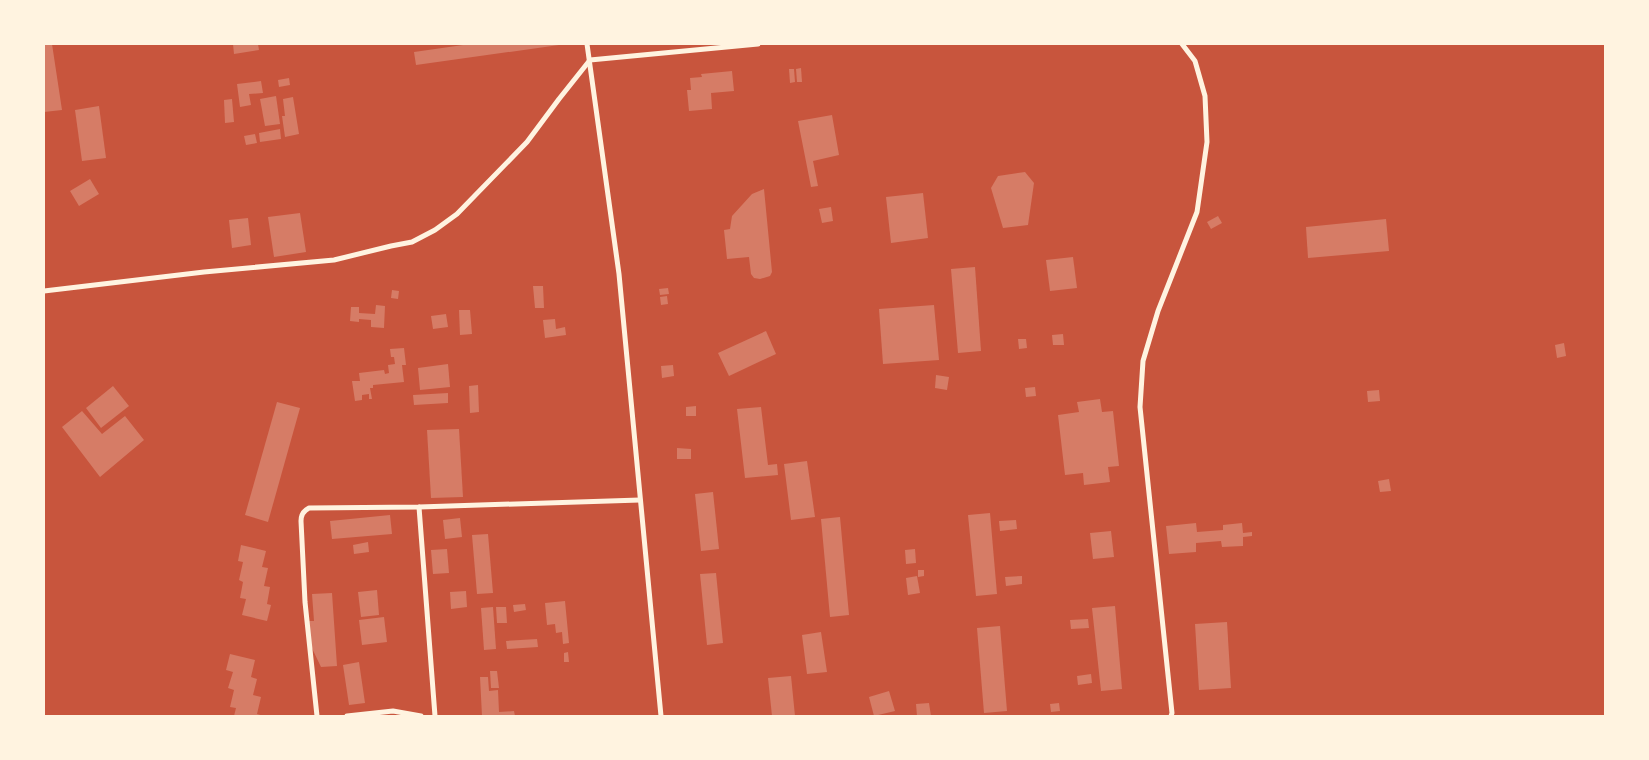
<svg xmlns="http://www.w3.org/2000/svg" width="1649" height="760" font-family="Ubuntu,sans-serif">
<style>
.building{fill:#d67c66}
.lines{fill:none;stroke-linecap:round;stroke-linejoin:round}
.minor{stroke:#fff3e0;stroke-width:5}
</style>
<rect width="100%" height="100%" fill="#c8553d"/>
<g class="building">
<polygon points="44,44 52,44 62,110 44,112"/>
<polygon points="233,44 258,44 259,50 234,54"/>
<polygon points="470,44 559,44 559,45 416,65 414,52"/>
<polygon points="801,68 802,82 797,82 796,69"/>
<polygon points="789,69 794,69 795,82 790,83"/>
<polygon points="732,71 734,91 711,93 712,109 689,111 687,90 691,90 690,78 702,77 701,74"/>
<polygon points="289,78 290,85 279,87 278,80"/>
<polygon points="261,81 263,93 249,94 251,105 240,107 237,84"/>
<polygon points="276,96 280,124 265,126 260,99"/>
<polygon points="293,97 299,134 285,137 282,116 285,116 283,99"/>
<polygon points="232,99 234,122 225,123 224,100"/>
<polygon points="99,106 106,158 82,161 75,110"/>
<polygon points="832,115 839,155 813,161 818,186 811,187 798,121"/>
<polygon points="280,129 281,139 260,142 259,133"/>
<polygon points="255,134 257,143 246,145 244,136"/>
<polygon points="1025,172 1034,183 1028,225 1003,228 991,188 998,176"/>
<polygon points="90,179 99,194 79,206 70,191"/>
<polygon points="764,189 772,272 770,276 760,279 754,278 751,274 749,257 727,259 724,230 730,229 732,216 752,194"/>
<polygon points="923,193 928,238 891,243 886,197"/>
<polygon points="831,207 833,221 822,223 819,209"/>
<polygon points="300,213 306,252 274,257 268,217"/>
<polygon points="1218,216 1222,223 1211,229 1207,222"/>
<polygon points="248,218 251,245 232,248 229,220"/>
<polygon points="1386,219 1389,251 1308,258 1306,227"/>
<polygon points="1073,257 1077,288 1050,291 1046,260"/>
<polygon points="975,267 981,351 958,353 951,269"/>
<polygon points="533,286 543,286 544,308 535,308"/>
<polygon points="668,288 669,294 660,295 659,289"/>
<polygon points="392,290 399,291 398,299 391,298"/>
<polygon points="667,296 668,304 661,305 660,297"/>
<polygon points="376,305 385,306 384,328 371,327 371,320 359,319 359,322 350,321 351,307 359,307 359,313 375,314"/>
<polygon points="934,305 939,360 883,364 879,309"/>
<polygon points="459,310 470,310 472,334 460,335"/>
<polygon points="446,314 448,327 433,329 431,316"/>
<polygon points="555,319 556,329 565,327 566,335 545,338 543,320"/>
<polygon points="766,331 776,354 729,376 718,353"/>
<polygon points="1063,334 1064,345 1053,345 1052,335"/>
<polygon points="1018,339 1026,339 1027,348 1019,349"/>
<polygon points="1564,343 1566,356 1557,358 1555,345"/>
<polygon points="404,348 406,365 402,365 404,382 373,385 373,388 370,388 372,399 369,399 369,394 362,395 362,400 355,401 352,381 360,381 359,373 384,370 385,374 389,373 388,365 395,364 394,357 391,357 390,349"/>
<polygon points="448,364 450,387 420,390 418,368"/>
<polygon points="673,365 674,376 662,378 661,366"/>
<polygon points="936,375 949,377 947,390 935,388"/>
<polygon points="478,385 479,412 470,413 469,386"/>
<polygon points="113,386 129,406 101,428 86,408"/>
<polygon points="1035,387 1036,396 1026,397 1025,388"/>
<polygon points="1379,390 1380,401 1368,402 1367,391"/>
<polygon points="448,393 448,403 414,405 413,395"/>
<polygon points="1100,399 1102,412 1113,411 1119,466 1108,467 1110,482 1084,485 1083,473 1065,475 1058,415 1079,412 1077,402"/>
<polygon points="277,402 300,408 268,522 245,515"/>
<polygon points="696,406 696,416 686,416 686,407"/>
<polygon points="761,407 768,465 777,464 778,475 745,478 737,409"/>
<polygon points="82,411 102,434 125,416 144,440 100,477 62,427"/>
<polygon points="459,429 463,497 431,498 427,430"/>
<polygon points="677,448 691,449 691,459 677,459"/>
<polygon points="807,461 815,517 791,520 784,464"/>
<polygon points="1389,479 1391,491 1380,492 1378,481"/>
<polygon points="713,492 719,549 701,551 695,494"/>
<polygon points="990,513 997,594 976,596 968,515"/>
<polygon points="390,515 392,534 332,539 330,521"/>
<polygon points="840,517 849,615 830,617 821,519"/>
<polygon points="460,518 462,537 445,539 443,520"/>
<polygon points="1016,520 1017,529 1000,531 999,521"/>
<polygon points="1196,523 1197,532 1223,530 1223,525 1242,523 1243,533 1252,532 1252,536 1243,537 1243,546 1222,547 1221,541 1196,543 1196,552 1169,554 1166,526"/>
<polygon points="1111,531 1114,557 1093,559 1090,533"/>
<polygon points="488,534 493,593 477,594 472,535"/>
<polygon points="368,542 369,552 354,554 353,545"/>
<polygon points="241,545 266,551 262,567 268,568 264,586 270,587 267,604 271,605 267,621 242,615 246,599 240,598 243,582 239,580 243,562 238,561"/>
<polygon points="447,549 449,573 433,574 431,550"/>
<polygon points="915,549 916,563 906,564 905,550"/>
<polygon points="918,570 924,570 924,576 918,577"/>
<polygon points="716,573 723,643 707,645 700,574"/>
<polygon points="917,576 920,593 908,595 906,578"/>
<polygon points="1022,576 1022,584 1006,586 1005,577"/>
<polygon points="377,590 379,615 361,617 358,592"/>
<polygon points="466,591 467,607 451,609 450,592"/>
<polygon points="332,593 337,666 321,667 309,642 308,621 314,621 312,594"/>
<polygon points="565,601 569,643 563,644 562,632 556,633 555,624 547,625 545,603"/>
<polygon points="525,604 526,610 514,612 513,605"/>
<polygon points="1115,606 1122,689 1101,691 1092,608"/>
<polygon points="493,607 496,649 484,650 481,608"/>
<polygon points="496,607 506,607 507,623 497,623"/>
<polygon points="384,617 387,642 362,645 359,620"/>
<polygon points="1088,619 1089,628 1071,629 1070,620"/>
<polygon points="1227,622 1231,688 1199,690 1195,624"/>
<polygon points="1000,626 1007,711 984,713 977,628"/>
<polygon points="821,632 827,672 807,674 802,635"/>
<polygon points="537,639 538,647 507,649 506,641"/>
<polygon points="568,652 569,662 564,662 564,653"/>
<polygon points="230,654 255,660 251,677 257,679 253,695 261,697 257,714 264,716 234,716 236,708 230,707 234,690 228,688 233,672 226,670"/>
<polygon points="359,662 365,703 349,705 343,665"/>
<polygon points="490,671 497,671 499,688 491,688"/>
<polygon points="1091,674 1092,683 1078,685 1077,676"/>
<polygon points="791,676 795,716 772,716 768,678"/>
<polygon points="480,677 488,677 489,691 498,690 499,712 514,711 515,716 482,716"/>
<polygon points="889,691 895,711 874,716 869,697"/>
<polygon points="929,703 931,716 917,716 916,704"/>
<polygon points="1059,703 1060,711 1051,712 1050,704"/>
</g>
<g class="lines">
<g class="minor">
<polyline points="587,44 619,274 661,716"/>
<polyline points="44,291 204,272 334,260 391,246 412,242 435,230 457,214 527,142 559,99 590,60 758,44"/>
<polyline points="419,507 435,716"/>
<path d="M317,716L305,602L301,521C301,515 303,511 309,508L419,507L640,500"/>
<polyline points="347,716 393,711 421,716"/>
<polyline points="1171,716 1172,713 1140,407 1143,361 1158,311 1197,212 1207,142 1205,96 1195,61 1182,44"/>
</g>
</g>
<rect width="1649" height="760" fill="none" stroke="#fff3e0" stroke-width="90"/>
</svg>
